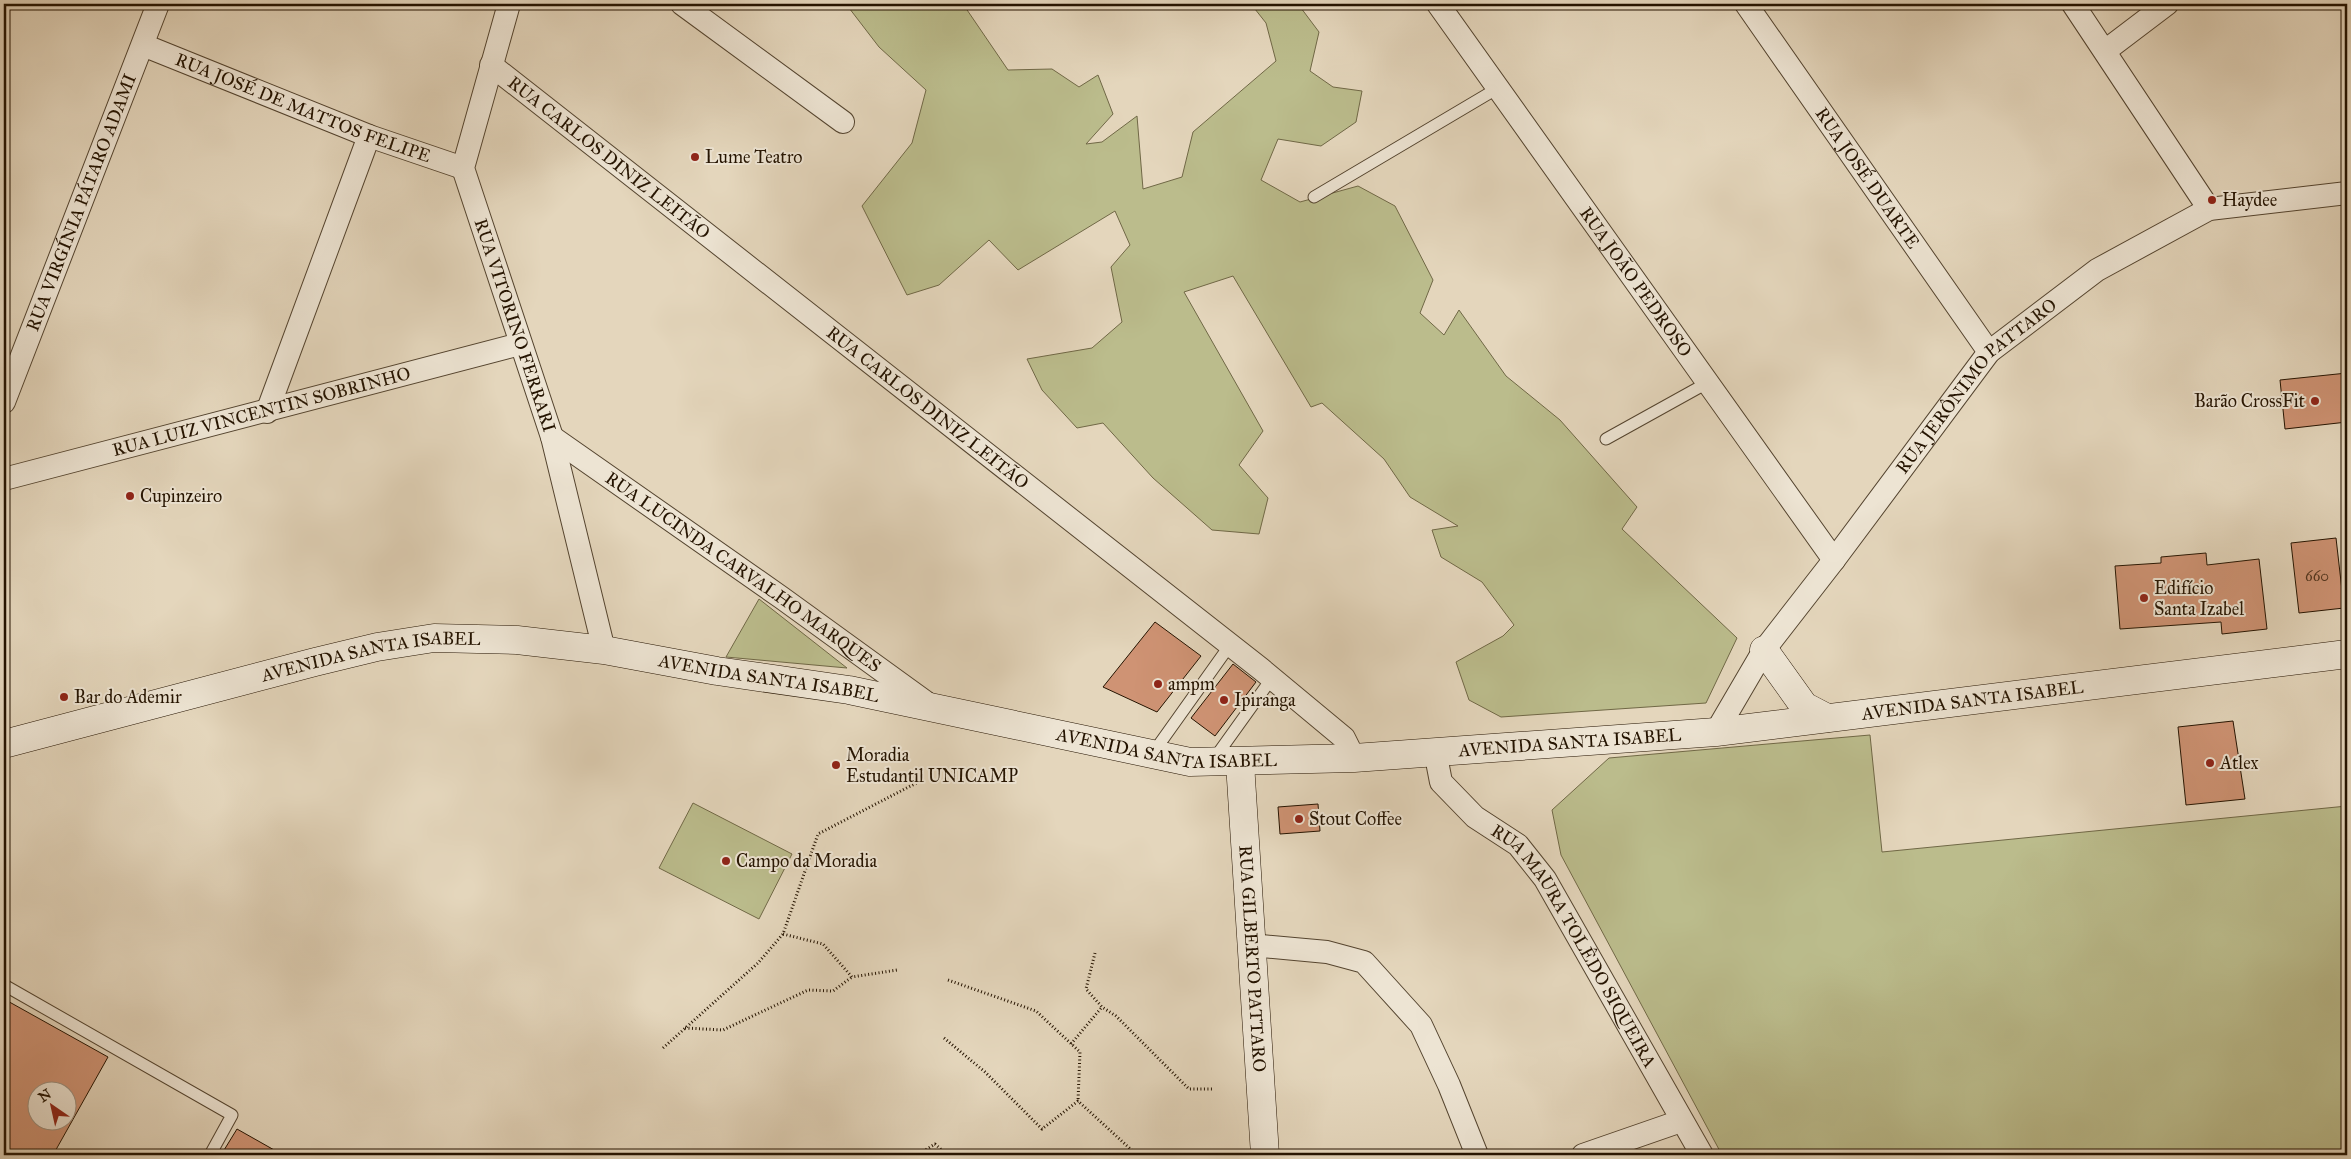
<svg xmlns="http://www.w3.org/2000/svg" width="2351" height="1159" font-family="'IM FELL Great Primer',serif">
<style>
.green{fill:#bbbc8c;stroke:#706846}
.building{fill:#cf9374;stroke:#241300;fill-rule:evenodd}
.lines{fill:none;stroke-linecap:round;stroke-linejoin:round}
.lane-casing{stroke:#54442f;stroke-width:13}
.street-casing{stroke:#54442f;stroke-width:24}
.secondary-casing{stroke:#241300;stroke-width:29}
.path{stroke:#241300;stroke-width:3;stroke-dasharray:1 2.5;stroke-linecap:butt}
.lane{stroke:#ede4d3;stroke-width:11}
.street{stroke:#ede4d3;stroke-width:22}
.secondary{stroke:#ede4d3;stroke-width:28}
.poi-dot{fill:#8f2418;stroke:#ede4d3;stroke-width:2}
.labels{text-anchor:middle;stroke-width:4;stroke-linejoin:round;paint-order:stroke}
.number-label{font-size:15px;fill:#4f331d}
.street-label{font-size:18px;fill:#241300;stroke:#ede4d3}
.poi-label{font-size:18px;fill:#241300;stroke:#ede4d3;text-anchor:start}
</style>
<rect width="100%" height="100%" fill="#e4d6bc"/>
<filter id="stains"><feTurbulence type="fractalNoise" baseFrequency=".004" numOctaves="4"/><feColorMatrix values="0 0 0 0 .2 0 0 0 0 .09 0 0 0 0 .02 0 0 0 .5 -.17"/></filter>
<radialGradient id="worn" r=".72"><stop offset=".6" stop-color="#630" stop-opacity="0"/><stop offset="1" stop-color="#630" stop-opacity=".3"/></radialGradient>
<g class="green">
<polygon points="846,4 963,4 1008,70 1052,69 1079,87 1098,75 1113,114 1086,144 1102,142 1137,116 1143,189 1182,177 1193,132 1276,61 1266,23 1251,4 1298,4 1319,32 1310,71 1333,87 1362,91 1356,122 1321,146 1278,139 1261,180 1300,202 1358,186 1395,206 1433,280 1420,313 1444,335 1459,310 1506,376 1560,420 1637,507 1622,529 1737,638 1706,703 1501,717 1469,700 1456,662 1503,636 1514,625 1482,582 1441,557 1432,530 1458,526 1410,497 1384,459 1322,403 1311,407 1233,276 1184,292 1263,431 1239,465 1268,498 1259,534 1212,530 1153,478 1103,423 1077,428 1042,390 1027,359 1092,348 1122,322 1111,267 1130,245 1115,211 1018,270 989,240 939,285 907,295 862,206 912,143 926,90 879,47"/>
<polygon points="759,599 847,668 726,657"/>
<polygon points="1870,735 1882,852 2347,806 2347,1155 1722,1155 1561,855 1552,810 1609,758"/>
<polygon points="693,803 792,854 759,919 659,868"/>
</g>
<g class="building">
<polygon points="2347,373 2347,422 2285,429 2280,380"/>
<polygon points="2336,538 2344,608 2299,613 2291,543"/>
<polygon points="2206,553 2207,565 2259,559 2267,629 2222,634 2221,622 2120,629 2115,566 2161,563 2161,557"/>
<polygon points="1155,622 1201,656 1157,712 1103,687"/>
<polygon points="1233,664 1256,682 1215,736 1191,718"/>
<polygon points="2233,721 2245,799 2186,805 2178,727"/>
<polygon points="1318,804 1320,831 1280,834 1278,807"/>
<path d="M4,999L108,1057L53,1155H4ZM38,1092H68V1122H38Z"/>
<polygon points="237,1129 283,1155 221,1155"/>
</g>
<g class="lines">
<g class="lane-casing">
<g id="lane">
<polyline points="1314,197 1498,88"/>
<polyline points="1606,439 1707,383"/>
<polyline points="1153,753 1230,645"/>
<polyline points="1214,759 1272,678"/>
<polyline points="4,985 232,1115 210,1155"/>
</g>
</g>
<g class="street-casing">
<g id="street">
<path id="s1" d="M509,4L463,168L552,437L604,650"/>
<polyline points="682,4 843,122"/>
<path id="s2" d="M1438,4L1834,560"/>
<path id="s3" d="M1746,4L1989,352"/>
<polyline points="2073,4 2209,209"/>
<path id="s4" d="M143,45L369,136L463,168"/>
<polyline points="2105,51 2167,4"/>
<path id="s5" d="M491,65L1261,669L1344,738L1354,758"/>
<path id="s6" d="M4,402L158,4"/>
<polyline points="267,412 369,136"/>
<path id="s7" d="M552,437L782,598L931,706"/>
<path id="s8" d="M4,479L520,344"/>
<path id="s9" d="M1716,732L1764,650L1834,560L1989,352L2097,270L2209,209L2347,193"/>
<path id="s10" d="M1435,751L1441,782L1475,817L1518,845L1545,879L1702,1155"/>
<polyline points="1251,945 1327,952 1364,962 1421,1025 1449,1085 1477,1155"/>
<polyline points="1583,1155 1681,1121"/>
</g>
</g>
<g class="secondary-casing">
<g id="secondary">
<polyline points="1764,650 1804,706 1827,718"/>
<path id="s11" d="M4,744L315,662L377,647L434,638L517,640L604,650L717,671L849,690L1190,762L1354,758L1716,732L2347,654"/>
<path id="s12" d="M1240,763L1265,1155"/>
</g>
</g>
<g class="path">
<polyline points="783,934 823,944 852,977 897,970"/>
<polyline points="1095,953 1086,989 1102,1007 1116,1016 1189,1089 1212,1089"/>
<polyline points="948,980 1036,1011 1080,1052 1078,1101"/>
<polyline points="685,1028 723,1030 808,990 833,991 852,977"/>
<polyline points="944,1038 985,1072 1042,1129 1078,1101 1137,1155"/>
<polyline points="1071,1044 1102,1007"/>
<polyline points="663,1048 758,963 783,934 818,834 924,779"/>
<polyline points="917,1155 935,1144 947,1155"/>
</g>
<use href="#lane" class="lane"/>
<use href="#street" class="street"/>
<use href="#secondary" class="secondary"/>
</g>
<g class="poi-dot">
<circle cx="695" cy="157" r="5"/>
<circle cx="2212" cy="200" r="5"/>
<circle cx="2315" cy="401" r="5"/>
<circle cx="130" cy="496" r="5"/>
<circle cx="2144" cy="598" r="5"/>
<circle cx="1158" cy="684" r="5"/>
<circle cx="64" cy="697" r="5"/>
<circle cx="1224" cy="700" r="5"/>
<circle cx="2210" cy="763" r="5"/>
<circle cx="836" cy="765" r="5"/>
<circle cx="1299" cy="819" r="5"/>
<circle cx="726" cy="861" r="5"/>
</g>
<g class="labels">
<g class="number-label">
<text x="2317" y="581">660</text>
</g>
<g class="street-label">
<text dy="6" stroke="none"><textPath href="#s4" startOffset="172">RUA JOSÉ DE MATTOS FELIPE</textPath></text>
<text dy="6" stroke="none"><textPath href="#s5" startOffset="150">RUA CARLOS DINIZ LEITÃO</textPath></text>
<text dy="6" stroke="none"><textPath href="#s3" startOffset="212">RUA JOSÉ DUARTE</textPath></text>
<text dy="6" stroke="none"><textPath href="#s6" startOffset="214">RUA VIRGÍNIA PÁTARO ADAMI</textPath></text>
<text dy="6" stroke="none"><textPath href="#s2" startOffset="341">RUA JOÃO PEDROSO</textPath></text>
<text dy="6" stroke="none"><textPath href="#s1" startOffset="336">RUA VITORINO FERRARI</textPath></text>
<text dy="6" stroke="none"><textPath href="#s9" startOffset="435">RUA JERÔNIMO PATTARO</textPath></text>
<text dy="6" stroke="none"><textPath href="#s5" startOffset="555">RUA CARLOS DINIZ LEITÃO</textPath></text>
<text dy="6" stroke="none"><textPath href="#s8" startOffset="266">RUA LUIZ VINCENTIN SOBRINHO</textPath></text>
<text dy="6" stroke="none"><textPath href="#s7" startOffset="234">RUA LUCINDA CARVALHO MARQUES</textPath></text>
<text dy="6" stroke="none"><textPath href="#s11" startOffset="378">AVENIDA SANTA ISABEL</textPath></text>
<text dy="6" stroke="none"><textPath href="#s11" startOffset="781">AVENIDA SANTA ISABEL</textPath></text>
<text dy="6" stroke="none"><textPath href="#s11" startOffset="1996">AVENIDA SANTA ISABEL</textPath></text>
<text dy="6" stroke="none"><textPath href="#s11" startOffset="1591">AVENIDA SANTA ISABEL</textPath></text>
<text dy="6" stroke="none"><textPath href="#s11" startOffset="1186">AVENIDA SANTA ISABEL</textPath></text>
<text dy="6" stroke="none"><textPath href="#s10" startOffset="246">RUA MAURA TOLÊDO SIQUEIRA</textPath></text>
<text dy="6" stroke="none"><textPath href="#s12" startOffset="196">RUA GILBERTO PATTARO</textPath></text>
</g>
<g class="poi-label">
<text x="705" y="163">Lume Teatro</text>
<text x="2222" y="206">Haydee</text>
<text x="2305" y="407" text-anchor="end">Barão CrossFit</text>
<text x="140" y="502">Cupinzeiro</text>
<text x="2154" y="594">Edifício<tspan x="2154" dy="21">Santa Izabel</tspan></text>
<text x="1168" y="690">ampm</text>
<text x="74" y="703">Bar do Ademir</text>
<text x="1234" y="706">Ipiranga</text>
<text x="846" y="761">Moradia<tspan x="846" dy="21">Estudantil UNICAMP</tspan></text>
<text x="2220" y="769">Atlex</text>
<text x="1309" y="825">Stout Coffee</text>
<text x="736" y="867">Campo da Moradia</text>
</g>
</g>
<rect width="2351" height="1159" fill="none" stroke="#e4d6bc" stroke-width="20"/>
<rect x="5" y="5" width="2341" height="1149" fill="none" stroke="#241300" stroke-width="2.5"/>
<rect x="10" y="10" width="2331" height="1139" fill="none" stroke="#241300"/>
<g transform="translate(52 1106) rotate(326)"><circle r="24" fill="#ede4d3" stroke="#9d907f"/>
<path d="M0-4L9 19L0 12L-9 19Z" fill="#8f2418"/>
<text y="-8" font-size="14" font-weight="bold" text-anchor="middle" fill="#241300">N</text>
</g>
<rect width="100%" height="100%" filter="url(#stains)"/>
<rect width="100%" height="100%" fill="url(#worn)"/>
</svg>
